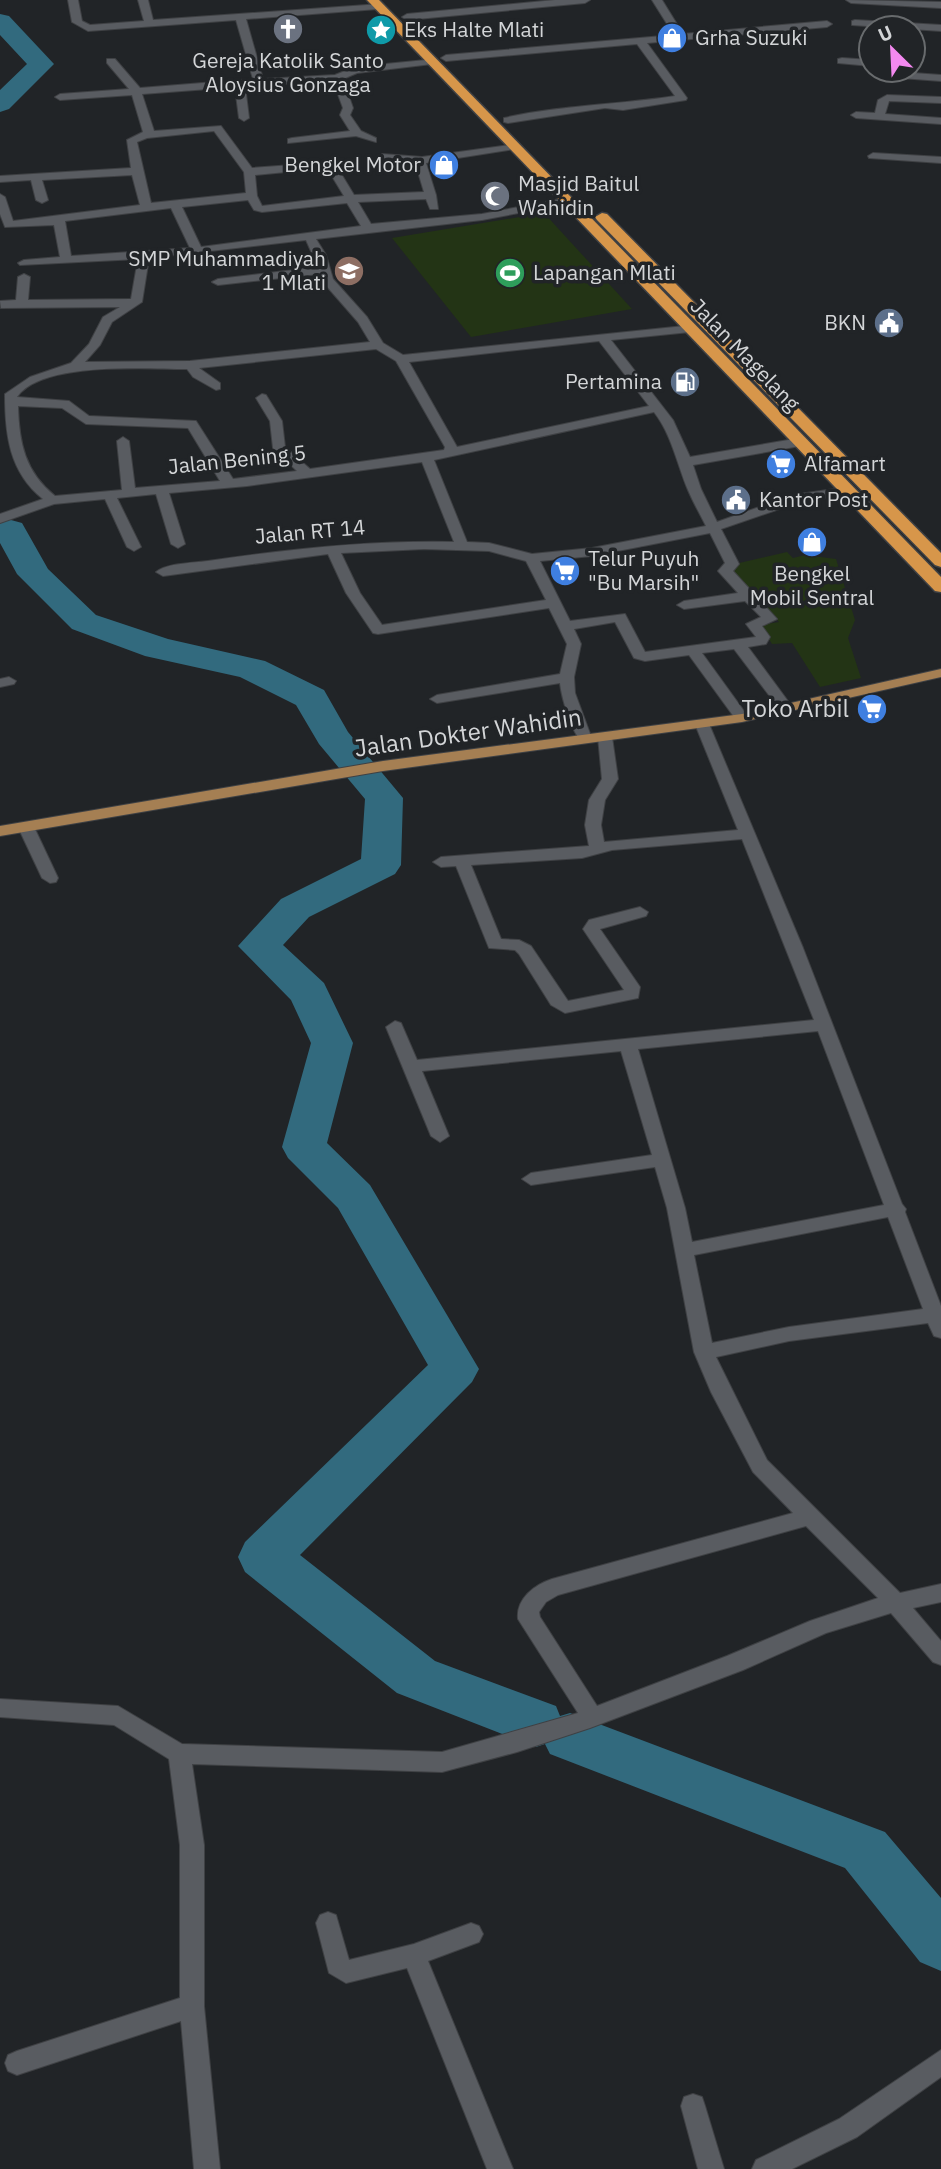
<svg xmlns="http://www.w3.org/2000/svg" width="941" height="2169" font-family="'IBM Plex Sans',sans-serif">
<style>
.green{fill:#233415}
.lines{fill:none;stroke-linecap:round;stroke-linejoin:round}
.river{fill:#326a7e;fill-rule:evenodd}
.minor-casing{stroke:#3f4144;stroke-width:2}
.major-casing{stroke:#3f4144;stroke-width:2}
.highway-casing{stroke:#3f4144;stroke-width:3}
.minor{fill:#595c61;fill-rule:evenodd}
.major{fill:#a57f53;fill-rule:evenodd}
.highway{fill:#d7964a;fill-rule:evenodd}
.labels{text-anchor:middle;stroke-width:7;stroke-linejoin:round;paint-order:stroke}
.far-poi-label{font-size:21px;fill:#d3d5d7;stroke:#212427;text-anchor:start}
.far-street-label{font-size:21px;fill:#d3d5d7;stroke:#212427}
.poi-label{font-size:24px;fill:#d3d5d7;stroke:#212427;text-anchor:end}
.street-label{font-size:24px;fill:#d3d5d7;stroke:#212427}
</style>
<rect width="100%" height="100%" fill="#212427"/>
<g class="green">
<polygon points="544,213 632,309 471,337 392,238"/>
<polygon points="787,552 793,558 805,555 836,559 855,620 848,638 861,678 820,687 792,643 772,644 760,625 779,622 729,569 735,564"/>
</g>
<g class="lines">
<g class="river">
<polygon points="0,14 9,16 54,64 9,109 0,112 0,90 27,64 0,35"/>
<polygon points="0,517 22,523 48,569 96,615 168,639 265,661 324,690 348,732 403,798 401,865 395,874 309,917 283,945 324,983 353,1043 327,1143 370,1185 479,1369 472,1382 300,1555 435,1661 556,1706 560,1716 570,1713 885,1832 941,1898 941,1971 920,1962 845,1868 550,1754 545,1744 536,1747 397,1693 245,1572 238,1557 245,1542 428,1365 338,1208 288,1158 282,1147 311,1043 291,1000 238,946 281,899 361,859 365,799 319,744 296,705 240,677 145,656 72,629 17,574 0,543"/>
</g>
<g class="minor-casing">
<g id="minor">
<path d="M68,0H78L82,21L90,25L144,21L138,0H148L153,20L381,4L383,6L378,9L246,19L263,79L335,75L355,67L436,59L437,61L432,64L357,73L343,79L353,108L350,115L361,131L376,138V142L356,136L288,143V139L292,138L350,131L340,115L343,108L333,81L245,86L249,118L244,121L239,118L235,87L142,94L154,131L221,126L252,168L334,162L354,195L424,192L415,162L382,158V154L422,157L518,144L519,146L514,149L426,163L436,195L438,209H430L426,199L358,202L371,224L482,214L567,198L573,201L571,203L482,220L316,239L326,255L333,279L367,317L383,343L403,355L694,325V331L690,332L611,340L673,420L690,457L800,438L806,442L800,446L693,465L701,489L717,522L793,495L848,487L855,491L848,495L800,502L721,529L739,564L733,571L777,619L762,626L770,637L766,644L748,647L793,708L791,711H781L734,649L702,653L749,718L747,721H737L689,655L645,661L634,658L615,622L574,629L581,644L574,677L575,693L592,739L585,743C573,740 561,695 560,683L437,703L430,699L437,695L560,674L567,644L549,608L378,634L373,633L346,593L328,554L163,576L156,572C167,563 193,563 208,561C289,549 371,540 454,542L422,462L247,486L169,493L185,544L178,548L171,544L156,494L117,498L141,547L134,551L127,547L105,499L54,504L0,523V514L43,499C9,472 5,434 5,394L30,377L71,363L89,344L103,317L120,307L1,308L0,301L16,300L18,277L24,274L30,277L28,300L131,299L138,259L20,265L18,263L24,260L60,257L54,225L5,227L0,214V194L5,197L13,221L140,205L132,175L42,180L48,200L42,203L36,200L31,180L0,182V176L131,168L127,140L143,132L132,95L60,100L55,97L60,94L129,89L107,63V59H115L140,88L253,79L236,20L88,31L72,22ZM214,131L244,172L246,193L151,203L137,142L147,138ZM327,168L344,196L262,206L257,196L255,175ZM248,200L254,210L262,212L347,203L361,226L201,247L182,207ZM171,208L190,248L71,256L65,221ZM306,240L318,267L218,279L212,282L218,285L319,274L323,282L358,322L370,342L190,361L85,362L100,345L112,322L142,302L149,258ZM599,341L649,406L457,447L409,362ZM376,349L396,361L445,447L444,450L310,469L285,447L282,421L266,395L262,394L256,398L270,421L273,448L297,471L233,479L196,421L89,416L69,401L17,397C42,361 146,369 187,369L193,377L216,390L220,389V383L199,368ZM18,406L62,408L86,424L188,428L220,481L135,488L129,441L123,437L117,441L122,490L55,496C25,472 19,443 18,406ZM654,412C672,435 677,464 688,490C693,502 700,514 706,526L592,548L532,554L489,543L467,542L434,460ZM710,533L725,563L718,571L738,593L684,601L677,605L684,609L745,601L761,617L746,624L756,637L645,652L625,614L570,621L540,561L592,556ZM424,549L489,551L526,561L546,600L382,625L360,593L341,553Z"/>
<polygon points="555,0 590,0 585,3 407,20 402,17 407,14"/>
<path d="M652,0H662L683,34L827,21L832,24L827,27L647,43L687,98L686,100L623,110L605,108L508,123L504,122V118C561,105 618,105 675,96L637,44L446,61L441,58L446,55L674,35Z"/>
<polygon points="846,0 941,2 941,8 851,3"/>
<polygon points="855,20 941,25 941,31 852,25 852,21"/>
<polygon points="842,58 871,60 871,66 838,63 838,59"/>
<polygon points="872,70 941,75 941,81 887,77"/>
<polygon points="887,95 941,97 941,103 889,101 885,114 941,118 941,124 856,118 851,115 856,112 875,113 878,100"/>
<polygon points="873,153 941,157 941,163 869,158 868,156"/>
<polygon points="9,677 16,681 14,684 0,687 0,679"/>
<path d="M702,720L709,724L803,948L902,1204L906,1209L905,1212L941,1306V1338L934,1336L928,1323L789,1341L716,1357L767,1460L900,1593L941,1584V1602L913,1608L941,1641V1665L933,1662L891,1613L826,1633L743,1670L590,1728L517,1752L442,1772L192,1764L204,1845V2006L220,2169H194L181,2021L17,2075L8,2071L5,2063L8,2055L17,2051L180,1998V1845L169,1759L114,1725L0,1717V1699L118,1706L182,1744L442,1752L578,1713L518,1619C516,1599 534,1585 552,1579L793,1513L753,1472L711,1392L694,1352L667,1208L655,1167L531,1185L522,1179L531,1173L652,1155L621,1051L422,1071L449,1136L440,1142L431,1136L386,1027L395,1021L401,1023L417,1060L814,1020L742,839L612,850L582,858L471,865L501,939L519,940L531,946L568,1001L624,990L583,929L589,920L640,907L648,912L646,916L600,929L640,987L638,998L565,1013L551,1005L519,954L515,950L489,948L456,866L441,867L433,862L441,857L589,846L585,825L589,800L602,779L598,737L605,733L612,737L618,779L605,800L601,825L604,842L738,830L695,724ZM818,1031L884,1205L692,1242L685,1208L638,1049ZM888,1217L923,1309L789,1327L712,1343L694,1255ZM806,1526L878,1598L810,1621L727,1656L597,1706L540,1617L539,1612L546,1602L558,1595Z"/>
<polygon points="26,822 34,827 58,878 56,882 50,883 42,878 18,827"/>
<polygon points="328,1912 336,1915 349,1960 414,1944 471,1923 479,1926 483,1934 479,1942 428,1961 513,2169 487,2169 407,1968 346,1983 329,1973 316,1923 320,1915"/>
<polygon points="941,2050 941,2077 857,2137 792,2169 752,2169 756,2160 839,2119"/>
<polygon points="693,2094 702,2097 705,2106 724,2169 698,2169 681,2106 684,2097"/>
</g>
</g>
<g class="major-casing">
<polygon id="major" points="941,669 941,677 742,722 383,771 0,836 0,826 383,761 742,714"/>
</g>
<g class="highway-casing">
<g id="highway">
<polygon points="367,0 379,0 941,577 941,592 935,591"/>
<polygon points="602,213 607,214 941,553 941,567 935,565 597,220 595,217"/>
</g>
</g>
<use href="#minor" class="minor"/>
<use href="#major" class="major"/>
<use href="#highway" class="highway"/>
</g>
<defs>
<g id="church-disc" transform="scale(1.575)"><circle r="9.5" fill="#6b7280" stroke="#212427"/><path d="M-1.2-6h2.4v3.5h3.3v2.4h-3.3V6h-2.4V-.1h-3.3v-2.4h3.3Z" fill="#fff"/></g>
<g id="sight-disc" transform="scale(1.575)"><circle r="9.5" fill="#0f9aa8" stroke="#212427"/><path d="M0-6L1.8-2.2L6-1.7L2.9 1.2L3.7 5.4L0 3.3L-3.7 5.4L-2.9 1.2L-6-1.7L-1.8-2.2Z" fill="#fff"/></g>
<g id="shop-disc" transform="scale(1.575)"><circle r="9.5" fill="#3f7fe0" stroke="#212427"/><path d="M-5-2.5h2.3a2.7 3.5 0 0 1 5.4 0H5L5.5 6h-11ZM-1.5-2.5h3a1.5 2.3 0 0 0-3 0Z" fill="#fff"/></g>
<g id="mosque-disc" transform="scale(1.575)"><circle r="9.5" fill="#6b7280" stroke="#212427"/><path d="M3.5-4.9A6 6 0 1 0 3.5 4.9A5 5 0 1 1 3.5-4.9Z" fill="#fff"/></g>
<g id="school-disc" transform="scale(1.575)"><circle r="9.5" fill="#8d6e63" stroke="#212427"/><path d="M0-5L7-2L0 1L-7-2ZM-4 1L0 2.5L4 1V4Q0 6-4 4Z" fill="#fff"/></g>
<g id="stadium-disc" transform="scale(1.575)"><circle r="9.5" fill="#2e9e5b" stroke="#212427"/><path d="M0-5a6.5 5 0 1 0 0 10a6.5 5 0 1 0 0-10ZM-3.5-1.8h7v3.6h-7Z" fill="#fff"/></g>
<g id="civic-disc" transform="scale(1.575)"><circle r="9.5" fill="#5c6f8a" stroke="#212427"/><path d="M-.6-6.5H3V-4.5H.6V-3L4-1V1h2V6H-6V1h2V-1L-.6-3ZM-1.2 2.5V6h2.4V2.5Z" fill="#fff"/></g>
<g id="fuel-disc" transform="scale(1.575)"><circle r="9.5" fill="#5c6f8a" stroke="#212427"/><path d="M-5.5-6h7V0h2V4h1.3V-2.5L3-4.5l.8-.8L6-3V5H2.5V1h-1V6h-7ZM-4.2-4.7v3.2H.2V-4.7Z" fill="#fff"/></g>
<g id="supermarket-disc" transform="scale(1.575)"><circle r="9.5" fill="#3f7fe0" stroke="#212427"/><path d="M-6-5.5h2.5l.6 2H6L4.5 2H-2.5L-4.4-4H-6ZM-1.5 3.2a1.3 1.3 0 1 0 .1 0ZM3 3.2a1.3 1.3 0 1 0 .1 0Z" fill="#fff"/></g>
</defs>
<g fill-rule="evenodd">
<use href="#church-disc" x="288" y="29"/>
<use href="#sight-disc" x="381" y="30"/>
<use href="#shop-disc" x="672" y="38"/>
<use href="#shop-disc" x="444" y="165"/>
<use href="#mosque-disc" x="495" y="196"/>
<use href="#school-disc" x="349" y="271"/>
<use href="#stadium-disc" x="510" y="273"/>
<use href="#civic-disc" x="889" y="323"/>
<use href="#fuel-disc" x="685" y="382"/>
<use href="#supermarket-disc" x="781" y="464"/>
<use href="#civic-disc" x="736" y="500"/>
<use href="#shop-disc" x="812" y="542"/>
<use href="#supermarket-disc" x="565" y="571"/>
<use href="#supermarket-disc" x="872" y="709"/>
</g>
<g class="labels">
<g class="far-poi-label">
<text x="404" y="37">Eks Halte Mlati</text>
<text x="695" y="45">Grha Suzuki</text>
<text x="288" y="68" text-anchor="middle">Gereja Katolik Santo<tspan x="288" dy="24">Aloysius Gonzaga</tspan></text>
<text x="421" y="172" text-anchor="end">Bengkel Motor</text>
<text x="518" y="191">Masjid Baitul<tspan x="518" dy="24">Wahidin</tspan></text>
<text x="326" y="266" text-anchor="end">SMP Muhammadiyah<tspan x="326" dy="24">1 Mlati</tspan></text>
<text x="533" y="280">Lapangan Mlati</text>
<text x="866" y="330" text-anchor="end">BKN</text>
<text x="662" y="389" text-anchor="end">Pertamina</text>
<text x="804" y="471">Alfamart</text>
<text x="759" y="507">Kantor Post</text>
<text x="588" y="566">Telur Puyuh<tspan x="588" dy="24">"Bu Marsih"</tspan></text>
<text x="812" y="581" text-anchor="middle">Bengkel<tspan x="812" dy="24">Mobil Sentral</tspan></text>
</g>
<g class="far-street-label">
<text transform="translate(745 355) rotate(46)" y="7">Jalan Magelang</text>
<text transform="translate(237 460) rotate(-6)" y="7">Jalan Bening 5</text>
<text transform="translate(310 532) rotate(-5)" y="7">Jalan RT 14</text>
</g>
<g class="poi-label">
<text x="849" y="717">Toko Arbil</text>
</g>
<g class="street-label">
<text transform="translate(468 733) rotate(-8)" y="8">Jalan Dokter Wahidin</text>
</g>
</g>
<g transform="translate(892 49) rotate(336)"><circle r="33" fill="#212427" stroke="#686b6d" stroke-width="2"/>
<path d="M0-5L12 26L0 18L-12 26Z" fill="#f489f0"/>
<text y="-10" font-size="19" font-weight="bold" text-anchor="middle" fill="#d3d5d7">U</text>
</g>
</svg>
